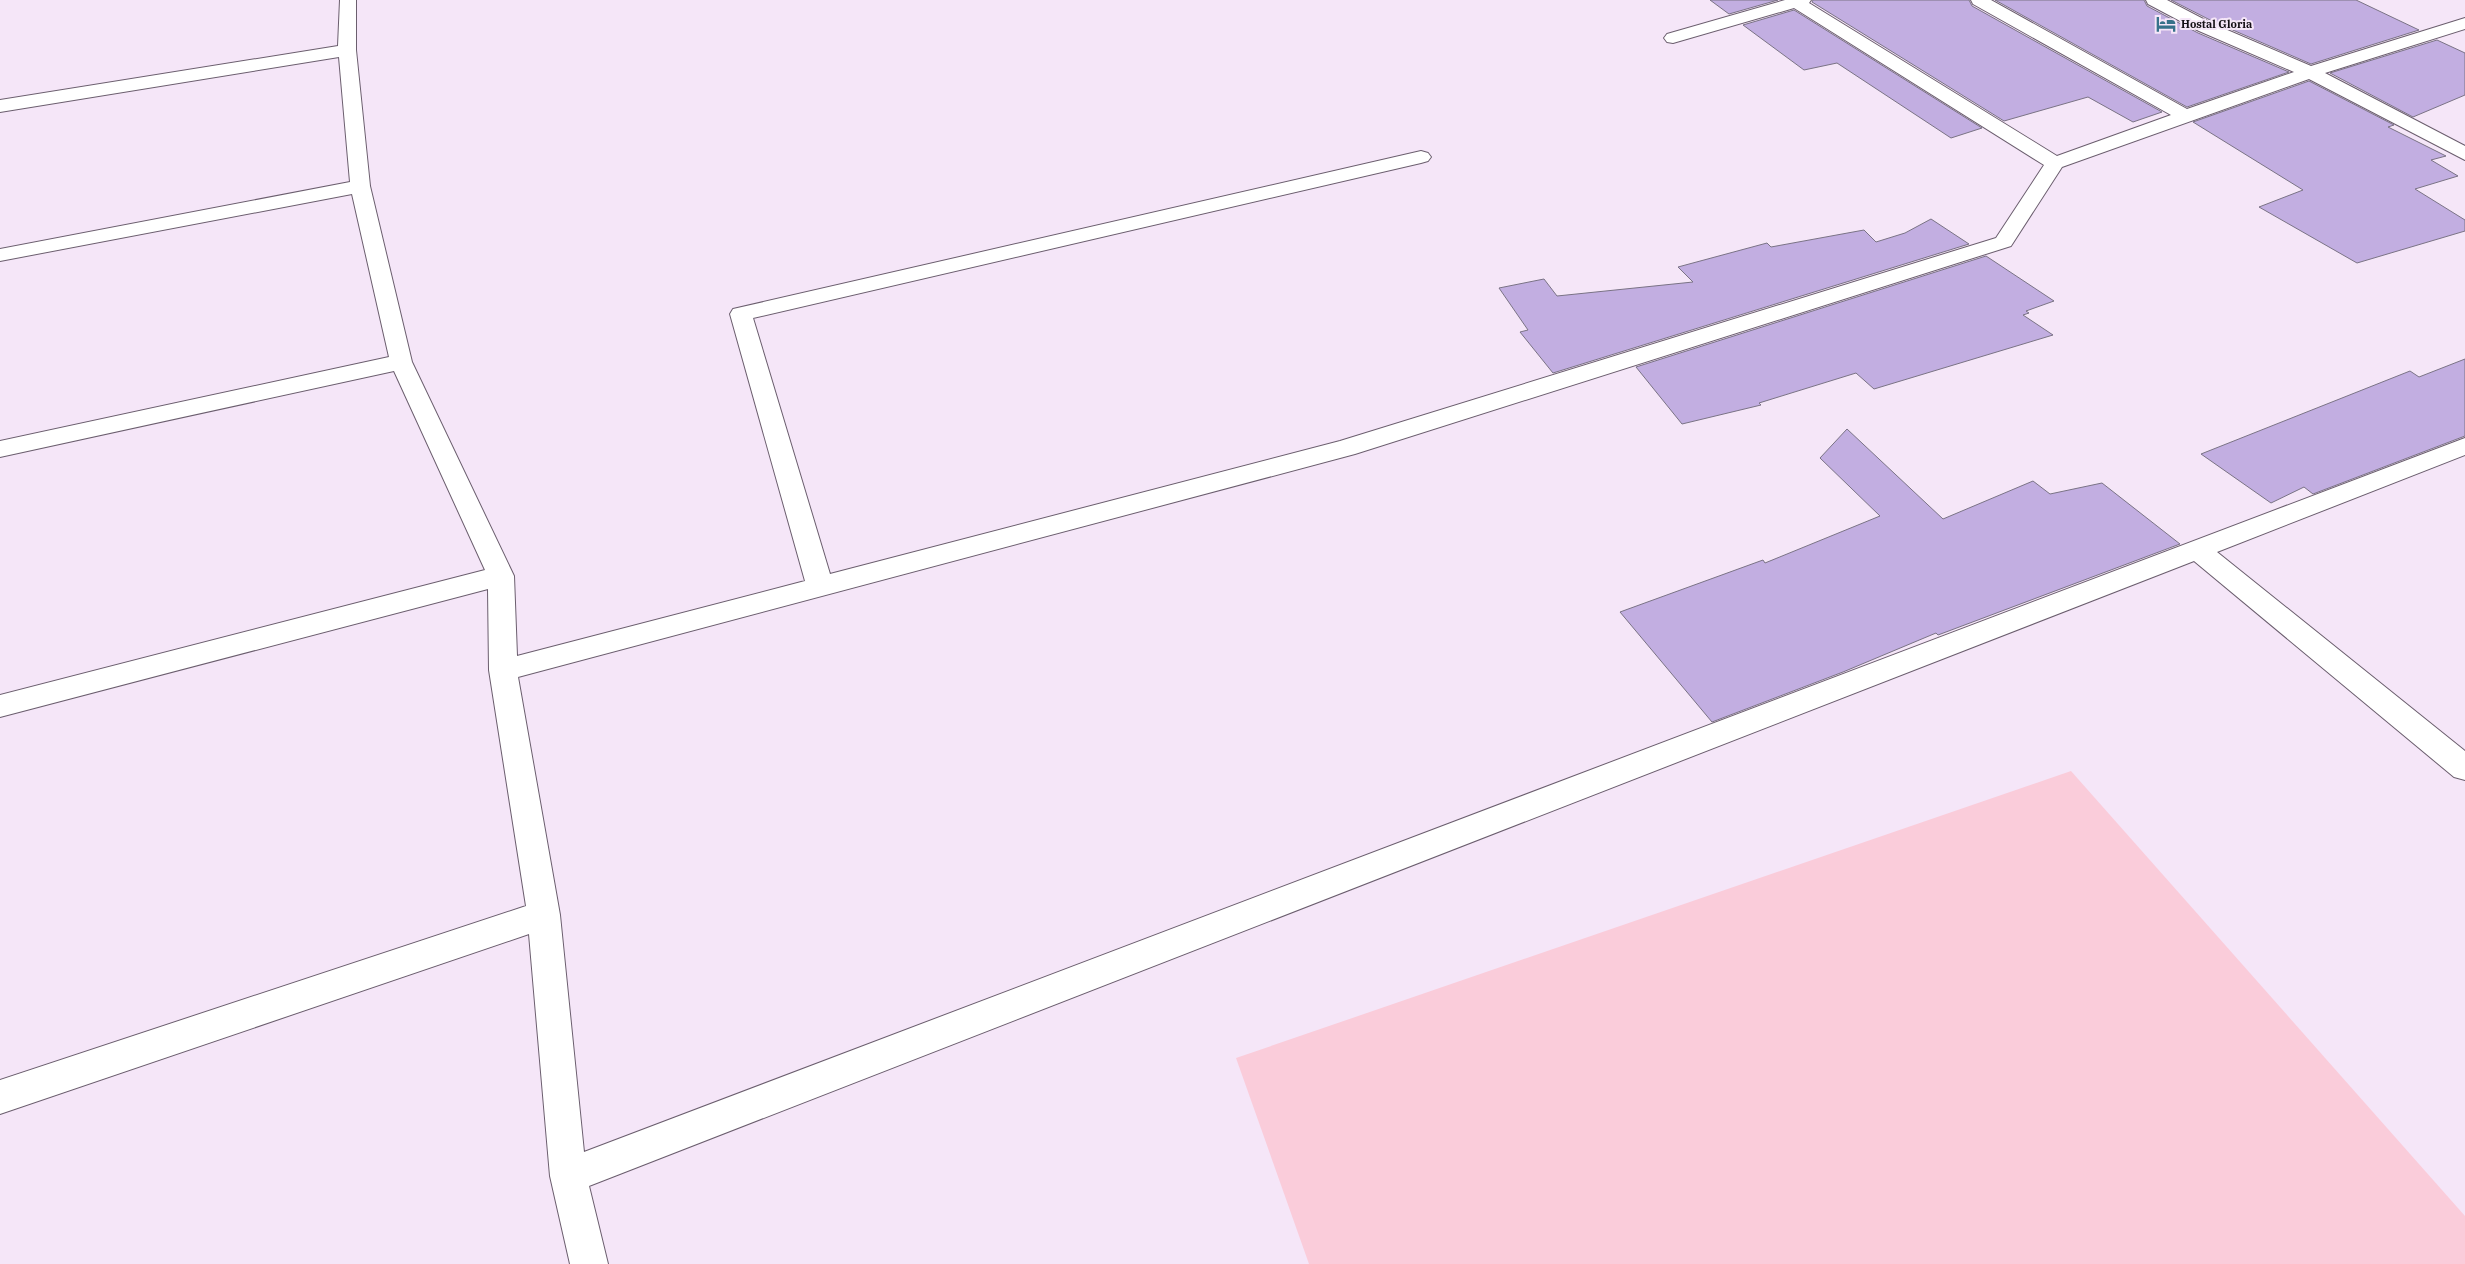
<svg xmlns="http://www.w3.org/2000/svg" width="2465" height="1264" font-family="'IBM Plex Serif',serif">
	<rect width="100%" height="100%" fill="#f5e6f8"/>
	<!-- green -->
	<path fill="#faccda" d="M2071,771l394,445v48h-1156l-73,-206z"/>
	<!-- building -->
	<path fill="#c2aee1" stroke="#7a7385" d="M1710,0h68l-49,14z
		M1813,0h156l3,6 190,106 -29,10 -45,-25 -84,24 -192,-119z
		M1995,0h149l3,6 51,27 91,39 -102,35z
		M2171,0h185l63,30 -108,34 -99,-43z
		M1794,10l188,118 -31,10 -114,-75 -33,7 -61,-45z
		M2437,40l28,13v42l-52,22 -83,-44z
		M2309,81l85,44 -6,2 58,29 -15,4 27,16 -43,13 50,31v11l-108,32 -98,-56 44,-17 -110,-68z
		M1931,219l38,25 -416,129 -33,-41 8,-2 -29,-42 45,-9 13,17 136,-14 -15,-15 89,-24 4,4 93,-17 12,12 29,-9z
		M1986,256l68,45 -28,10 3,2 -6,2 30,20 -179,54 -18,-16 -97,30 2,2 -79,19 -46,-57z
		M2465,359v77l-152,58 -9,-7 -33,16 -70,-49 209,-83 9,6z
		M1847,429l96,90 90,-38 17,13 52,-11 78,61 -242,91 -2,-2 -93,39 -131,50 -92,-110 143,-52 2,3 115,-47 -60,-58z"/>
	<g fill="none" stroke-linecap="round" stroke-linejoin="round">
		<defs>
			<path id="minor" d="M340,0h16v50l14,136 42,176 102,214 3,80 288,-75 -75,-267 3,-5 688,-158 7,2 3,4 -3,4 -7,2 -668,155 77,256 510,-133 656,-203 48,-73 -250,-157 -121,35 -6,-1 -3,-4 3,-4 118,-34h26l-2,3 248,153 114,-41 -198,-111 -2,-4h20l196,109 107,-37 -95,-41 -51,-27 -2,-4h21l44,23 100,43 154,-48v11l-140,44 140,73v14l-156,-81 -247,88 -51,79 -656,208 -837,223 42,238 24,237 1881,-714v17l-248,97 248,199v29l-11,-3 -260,-216 -1605,625 19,78h-38l-20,-88 -21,-242 -529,180v-34l526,-174 -37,-236 -1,-81 -488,128v-22l485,-125 -91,-199 -394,86v-16l389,-84 -37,-163 -352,67v-12l350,-67 -11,-125 -339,55v-12l338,-54z"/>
		</defs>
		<!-- minor casing -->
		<use href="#minor" stroke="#6b5e6e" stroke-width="2"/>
		<!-- minor -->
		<use href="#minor" fill="#fff" fill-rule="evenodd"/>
	</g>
	<!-- icons -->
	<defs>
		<symbol id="hotel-bare" viewBox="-9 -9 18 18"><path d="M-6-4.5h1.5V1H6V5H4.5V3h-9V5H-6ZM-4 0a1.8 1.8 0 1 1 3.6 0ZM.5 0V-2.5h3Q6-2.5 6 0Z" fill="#37728a" stroke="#f5e6f8" stroke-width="2.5" paint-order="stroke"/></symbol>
	</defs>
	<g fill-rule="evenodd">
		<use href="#hotel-bare" x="2152" y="10" width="28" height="28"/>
	</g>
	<g text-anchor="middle" stroke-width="4" stroke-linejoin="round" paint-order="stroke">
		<!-- far-poi labels -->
		<g font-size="11" font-weight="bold" fill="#140f15" stroke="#f5e6f8" text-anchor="start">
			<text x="2181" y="28">Hostal Gloria</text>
		</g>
	</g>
</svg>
